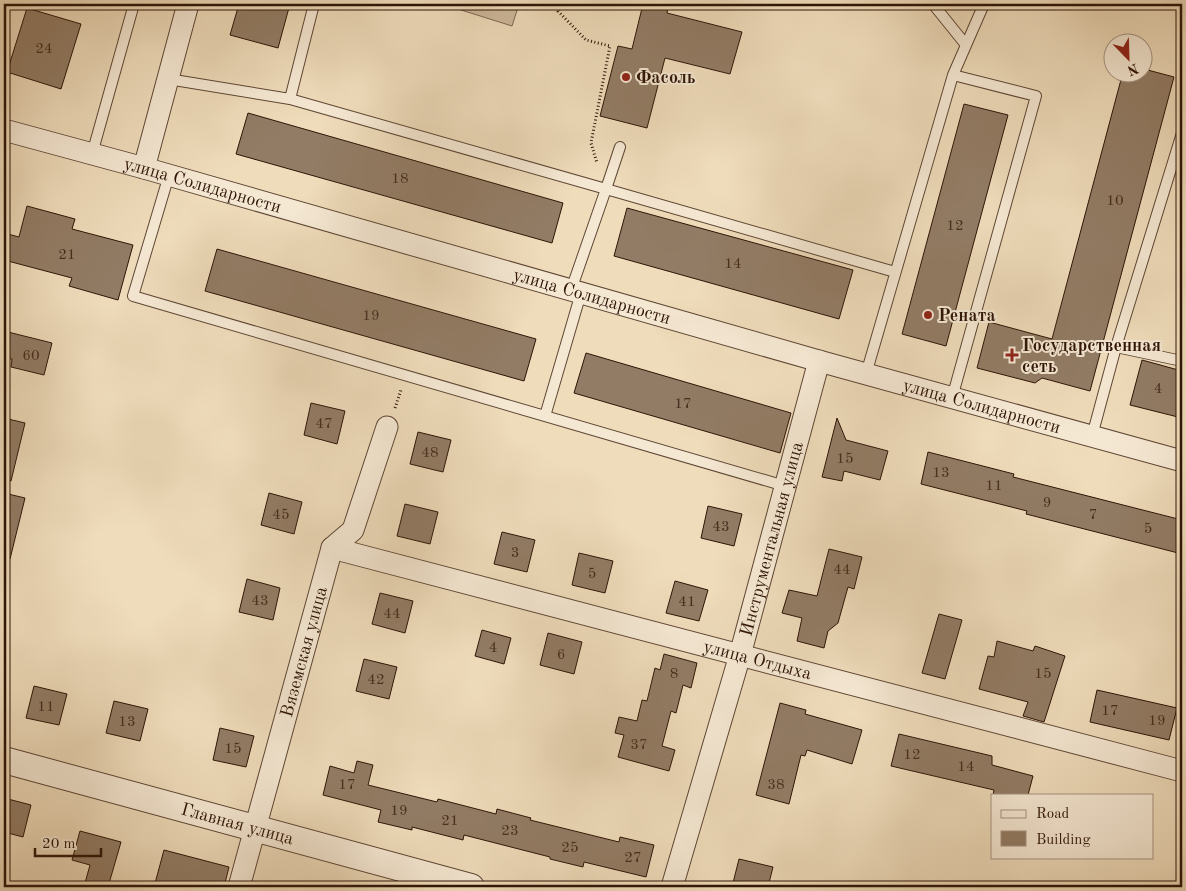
<svg xmlns="http://www.w3.org/2000/svg" width="1186" height="891" font-family="'Old Standard TT',serif">
	<rect width="100%" height="100%" fill="#efdcbb"/>
	<filter id="stains"><feTurbulence type="fractalNoise" baseFrequency=".004" numOctaves="4"/><feColorMatrix values="0 0 0 0 .2 0 0 0 0 .09 0 0 0 0 .02 0 0 0 .5 -.17"/></filter>
	<radialGradient id="worn" r=".72"><stop offset=".6" stop-color="#630" stop-opacity="0"/><stop offset="1" stop-color="#630" stop-opacity=".3"/></radialGradient>
	<!-- green -->
	<path fill="#ceba9c" stroke="#7e6752" d="M442,4h77l-7,22z"/>
	<!-- building -->
	<path fill="#927c65" stroke="#2e1407" d="M239,4h51l-12,44 -48,-13z
		M643,4h26l-2,9 75,19 -12,42 -65,-16 -18,70 -47,-12 18,-70 14,3z
		M27,8l54,16 -20,65 -54,-17z
		M1144,69l30,8 -84,314 -48,-13 -7,5 -58,-15 12,-46 63,17 71,-267h21z
		M964,104l44,11 -62,231 -44,-12z
		M248,113l315,90 -11,40 -316,-89z
		M27,206l48,13 -3,10 61,16 -15,55 -49,-14 3,-8 -68,-18v-27l15,4z
		M627,208l226,62 -14,49 -225,-63z
		M217,249l319,90 -12,42 -319,-90z
		M4,331l48,12 -8,32 -33,-8 1,-8 -8,-1z
		M586,353l205,60 -11,40 -206,-60z
		M1142,360l40,11v47l-52,-13z
		M311,403l34,8 -8,33 -33,-9z
		M4,418l21,5 -14,58h-7z
		M837,418l9,22 42,11 -8,29 -36,-9 -2,10 -20,-4z
		M418,432l33,8 -8,32 -33,-8z
		M928,452l86,22 -1,3 169,43v34l-156,-40 1,-3 -106,-27z
		M4,493l21,5 -15,61 -6,-1z
		M269,493l33,9 -8,32 -33,-9z
		M405,504l33,8 -8,32 -33,-8z
		M708,506l34,8 -8,32 -33,-8z
		M502,532l33,8 -8,32 -33,-8z
		M829,549l33,8 -8,32 -6,-2 -10,36 -10,8 -4,17 -27,-7 5,-23 -20,-5 7,-23 28,6z
		M579,553l34,8 -8,32 -33,-8z
		M247,579l33,9 -7,32 -34,-8z
		M675,581l33,9 -9,31 -33,-8z
		M380,593l33,8 -8,32 -33,-9z
		M939,614l23,6 -17,59 -23,-6z
		M482,630l29,8 -7,26 -29,-8z
		M548,633l34,9 -8,32 -34,-9z
		M997,641l36,10 2,-5 30,10 -21,66 -21,-6 5,-14 -49,-13 9,-33 6,1z
		M664,654l33,9 -6,25 -8,-3 -7,28 -5,-2 -9,35 13,4 -6,21 -51,-14 6,-22 -9,-2 4,-16 18,4 5,-21 5,1 8,-33 5,2z
		M364,659l33,8 -8,32 -33,-8z
		M34,686l33,8 -8,31 -33,-7z
		M1097,690l80,18 -8,32 -79,-18z
		M114,701l34,8 -8,32 -34,-8z
		M780,703l26,7 -1,4 57,16 -10,34 -45,-14 -2,6 -4,-1 -12,49 -33,-9z
		M220,728l34,8 -8,31 -33,-7z
		M899,734l93,22v9l41,11 -5,19h-35l1,-5 -103,-24z
		M357,761l16,4 -5,20 69,17 1,-3 58,15 1,-5 34,9 -1,2 89,22 1,-5 34,8 -8,32 -62,-15 -1,5 -33,-8v-2l-86,-22 -1,5 -51,-13v3l-34,-8 3,-12 -58,-15 7,-29 24,7z
		M4,798l27,7 -8,32 -19,-5z
		M80,831l41,11 -13,45 -23,-4 5,-18 -18,-5z
		M164,850l65,17 -5,20h-70z
		M739,859l34,8 -5,20h-36z"/>
	<g fill="none" stroke-linecap="round" stroke-linejoin="round">
		<defs>
			<path id="service" d="M933,4l33,41
				M168,79l122,20 24,-95
				M290,99l316,90 -35,101
				M620,147l-14,42 289,83
				M92,154l42,-150
				M169,175l-36,121 652,190
				M1116,347l66,14
				M866,374l87,-299 31,-71
				M952,398l84,-302 -83,-21
				M545,416l36,-123
				M1092,436l24,-89 66,-214"/>
			<g id="minor">
				<path id="s1" d="M4,130l140,38 675,193 363,100"/>
				<path d="M144,168l44,-164"/>
				<path id="s2" d="M332,548l850,223"/>
				<path id="s3" d="M239,887l93,-339 21,-18 34,-103"/>
				<path id="s4" d="M672,887l68,-232 79,-294"/>
			</g>
			<g id="tertiary">
				<path id="s5" d="M4,760l467,127"/>
			</g>
		</defs>
		<!-- service casing -->
		<use href="#service" stroke="#5e4634" stroke-width="12"/>
		<!-- minor casing -->
		<use href="#minor" stroke="#5e4634" stroke-width="23"/>
		<!-- tertiary casing -->
		<use href="#tertiary" stroke="#5e4634" stroke-width="28"/>
		<!-- path -->
		<path stroke="#2e1407" stroke-width="3" stroke-dasharray="1 2.5" stroke-linecap="butt" d="M559,4l-1,7 28,29 24,6 -19,97 6,20
			M395,408l6,-18"/>
		<!-- service -->
		<use href="#service" stroke="#f5e8d3" stroke-width="10"/>
		<!-- minor -->
		<use href="#minor" stroke="#f5e8d3" stroke-width="21"/>
		<!-- tertiary -->
		<use href="#tertiary" stroke="#f5e8d3" stroke-width="26"/>
	</g>
	<!-- markers -->
	<g fill="#8f2418" stroke="#f5e8d3" stroke-width="2">
		<circle cx="626" cy="77" r="5"/>
		<circle cx="928" cy="315" r="5"/>
		<path d="M1009.5 347.5h5v5h5v5h-5v5h-5v-5h-5v-5h5z"/>
	</g>
	<g text-anchor="middle" stroke-width="4" stroke-linejoin="round" paint-order="stroke">
		<!-- number labels -->
		<g font-size="15" fill="#472e1e">
			<text x="44" y="53">24</text>
			<text x="400" y="183">18</text>
			<text x="1115" y="205">10</text>
			<text x="955" y="230">12</text>
			<text x="67" y="259">21</text>
			<text x="733" y="268">14</text>
			<text x="371" y="320">19</text>
			<text x="31" y="360">60</text>
			<text x="1158" y="393">4</text>
			<text x="683" y="408">17</text>
			<text x="324" y="428">47</text>
			<text x="430" y="457">48</text>
			<text x="845" y="463">15</text>
			<text x="941" y="477">13</text>
			<text x="994" y="490">11</text>
			<text x="1047" y="507">9</text>
			<text x="281" y="519">45</text>
			<text x="1093" y="519">7</text>
			<text x="721" y="531">43</text>
			<text x="1148" y="533">5</text>
			<text x="515" y="557">3</text>
			<text x="842" y="574">44</text>
			<text x="592" y="578">5</text>
			<text x="260" y="605">43</text>
			<text x="687" y="606">41</text>
			<text x="392" y="618">44</text>
			<text x="493" y="652">4</text>
			<text x="561" y="659">6</text>
			<text x="674" y="678">8</text>
			<text x="1043" y="678">15</text>
			<text x="376" y="684">42</text>
			<text x="46" y="711">11</text>
			<text x="1110" y="715">17</text>
			<text x="1157" y="725">19</text>
			<text x="127" y="726">13</text>
			<text x="639" y="749">37</text>
			<text x="233" y="753">15</text>
			<text x="912" y="759">12</text>
			<text x="966" y="771">14</text>
			<text x="347" y="789">17</text>
			<text x="776" y="789">38</text>
			<text x="399" y="815">19</text>
			<text x="450" y="825">21</text>
			<text x="510" y="835">23</text>
			<text x="570" y="852">25</text>
			<text x="633" y="862">27</text>
		</g>
		<!-- poi labels -->
		<g font-size="18" font-weight="bold" fill="#2e1407" stroke="#f5e8d3" text-anchor="start">
			<text x="636" y="83">Фасоль</text>
			<text x="938" y="321">Рената</text>
			<text x="1022" y="351">Государственная<tspan x="1022" dy="21">сеть</tspan></text>
		</g>
		<!-- street labels -->
		<g font-size="18" fill="#2e1407" stroke="#f5e8d3">
			<text dy="6" stroke="none"><textPath href="#s1" startOffset="206">улица Солидарности</textPath></text>
			<text dy="6" stroke="none"><textPath href="#s1" startOffset="611">улица Солидарности</textPath></text>
			<text dy="6" stroke="none"><textPath href="#s1" startOffset="1016">улица Солидарности</textPath></text>
			<text dy="6" stroke="none"><textPath href="#s4" startOffset="362">Инструментальная улица</textPath></text>
			<text dy="6" stroke="none"><textPath href="#s3" startOffset="244">Вяземская улица</textPath></text>
			<text dy="6" stroke="none"><textPath href="#s2" startOffset="440">улица Отдыха</textPath></text>
			<text dy="6" stroke="none"><textPath href="#s5" startOffset="242">Главная улица</textPath></text>
		</g>
	</g>
	<!-- margin -->
	<rect width="1186" height="891" fill="none" stroke="#efdcbb" stroke-width="20"/>
	<rect x="5" y="5" width="1176" height="881" fill="none" stroke="#2e1407" stroke-width="2.5"/>
	<rect x="10" y="10" width="1166" height="871" fill="none" stroke="#2e1407"/>
	<!-- legend -->
	<rect x="991" y="794" width="162" height="65" fill="#f5e8d3" stroke="#a59381"/>
	<rect x="1001" y="810" width="25" height="8" fill="#f5e8d3" stroke="#a59381"/>
	<text x="1036" y="818" font-size="15" fill="#2e1407">Road</text>
	<rect x="1001" y="831" width="25" height="15" fill="#927c65" stroke="#a59381"/>
	<text x="1036" y="844" font-size="15" fill="#2e1407">Building</text>
	<!-- north arrow -->
	<g transform="translate(1128 58) rotate(157)"><circle r="24" fill="#f5e8d3" stroke="#a59381"/>
	<path d="M0-4L9 19L0 12L-9 19Z" fill="#8f2418"/>
	<text y="-8" font-size="14" font-weight="bold" text-anchor="middle" fill="#2e1407">N</text>
	</g>
	<!-- scale -->
	<path d="M35 848v8h66v-8" fill="none" stroke="#2e1407" stroke-width="2.5"/>
	<text x="42" y="848" font-size="15" fill="#2e1407" stroke="#f5e8d3" stroke-width="4" paint-order="stroke">20 m</text>
	<rect width="100%" height="100%" filter="url(#stains)"/>
	<rect width="100%" height="100%" fill="url(#worn)"/>
</svg>
